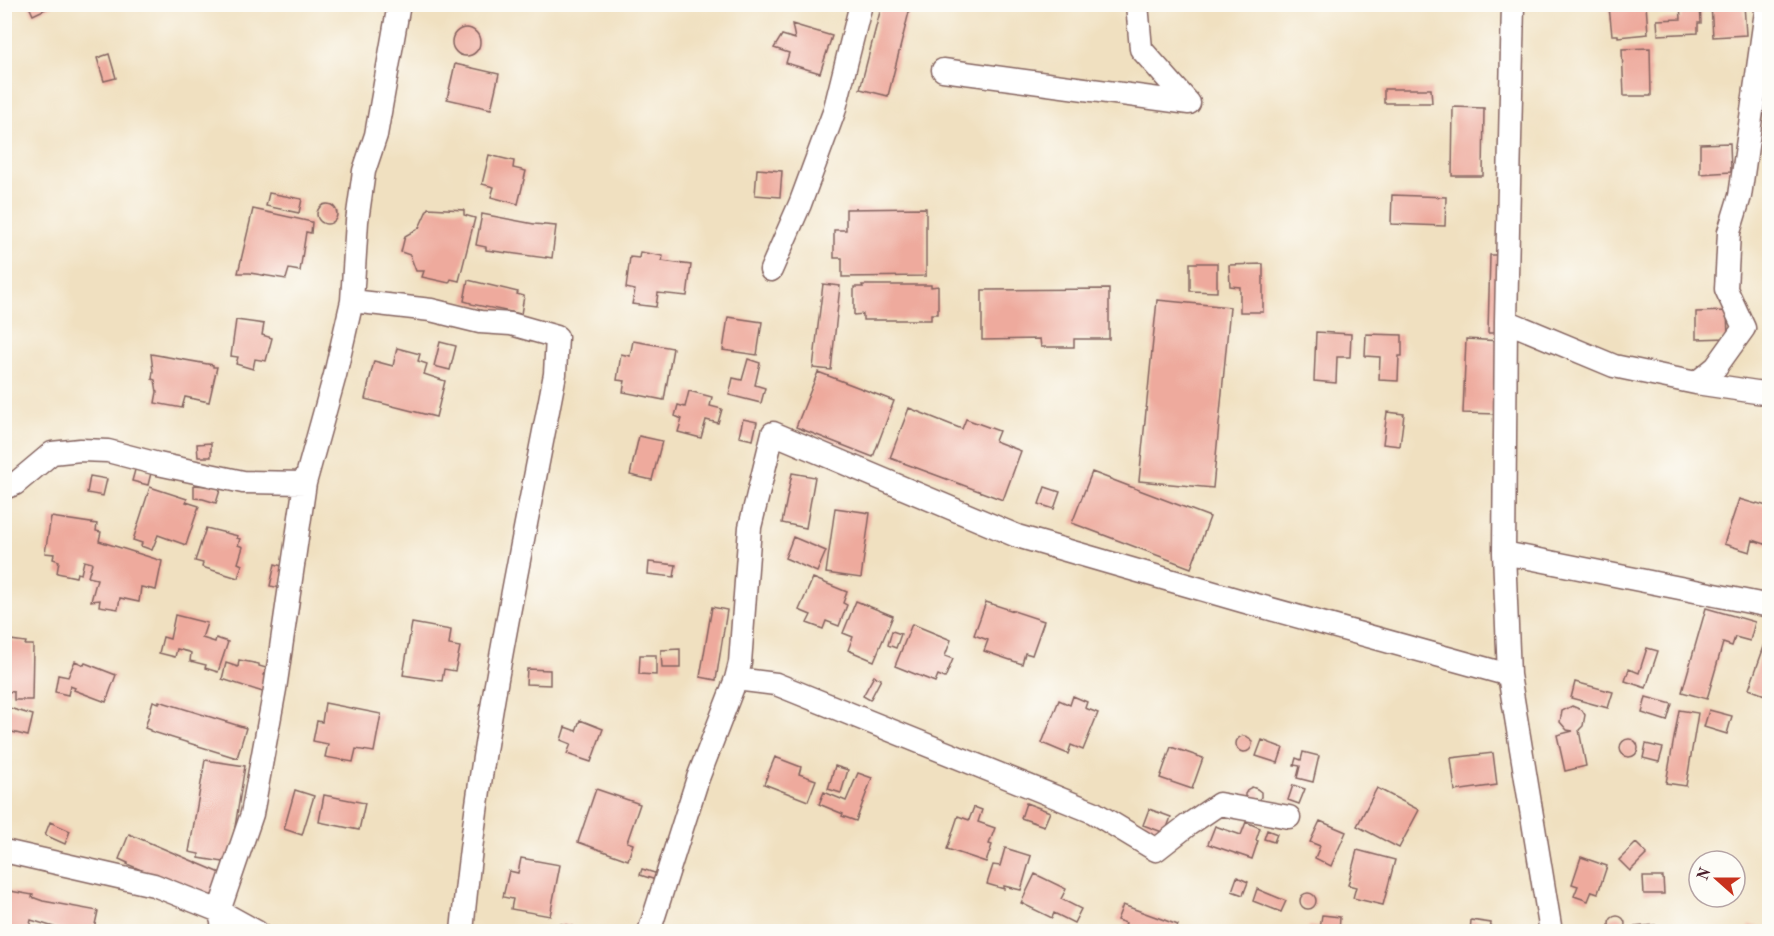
<svg xmlns="http://www.w3.org/2000/svg" width="1774" height="936" font-family="'Old Standard TT',serif">
	<rect width="100%" height="100%" fill="#fdfcf7"/>
	<filter id="ink" filterUnits="userSpaceOnUse"><feTurbulence type="fractalNoise" baseFrequency=".0167" numOctaves="2"/><feDisplacementMap in="SourceGraphic" scale="12" xChannelSelector="R" yChannelSelector="G"/><feConvolveMatrix kernelMatrix="1 2 1 2 8 2 1 2 1" color-interpolation-filters="sRGB"/></filter>
	<filter id="wash" filterUnits="userSpaceOnUse"><feTurbulence type="fractalNoise" baseFrequency=".008" numOctaves="4" result="noise"/><feDisplacementMap in="SourceGraphic" scale="24" xChannelSelector="R" yChannelSelector="G"/><feGaussianBlur stdDeviation="1.35" result="paint"/><feColorMatrix in="noise" values="0 0 0 0 0 0 0 0 0 0 0 0 0 0 0 0 0 1.4 0 .05"/><feComposite in="paint" operator="in"/></filter>
	<g filter="url(#wash)">
		<rect width="100%" height="100%" fill="#f0e0c0"/>
		<g id="blocks">
			<!-- building -->
			<path fill="#eeaa9d" d="M28,4h28l-23,11z
				M882,4h29l-23,92 -28,-7z
				M1615,4h31l2,30 -30,3v-2h-6l-3,-28 6,-1z
				M1680,4h20l1,19h-3v10l-40,2 -1,-15 24,-1z
				M1711,4h33l2,31 -33,2z
				M792,24l40,12 -12,37 -34,-10 3,-10 -15,-5 8,-13 13,4z
				M452 42a14 14 0 1 1 28 0a14 14 0 1 1-28 0Z
				M1650,48l1,48h-27l-2,-47z
				M109,54l7,24 -12,3 -7,-23z
				M455,64l44,10 -8,35 -44,-10z
				M1384,89h47l1,14h-48z
				M1453,107l31,1 -1,68h-31z
				M1730,143l1,29 -31,2v-30z
				M489,155l25,6 -1,7 13,3 -8,33 -27,-7 3,-10 -12,-3z
				M757,169l25,2 -2,26 -25,-2z
				M269,193l33,6 -3,14 -33,-7z
				M1392,195l54,2 -1,29 -54,-2z
				M317 214a10 10 0 1 1 20 0a10 10 0 1 1-20 0Z
				M428,208l36,2v5l11,3 -16,63 -8,-2 -2,4 -27,-6 2,-6h-8l-6,-16 -9,-3 4,-16 14,-8z
				M926,208v68l-84,1v-19h-8v-28h12v-21z
				M253,209l59,13 -1,11 -5,-1 -6,39 -11,-2 -3,10 -36,-6h-12z
				M482,214l52,10 22,2 -4,32 -6,-1v1l-60,-8v-3l-10,-2z
				M640,252l23,4 -1,5 29,4 -4,31 -29,-3 -2,14 -24,-3 3,-14 -9,-2 4,-31 9,1z
				M1490,255h11l-2,78h-11z
				M1190,263h27v29l-27,-1z
				M1263,264v48h-23v-25l-10,-1 -1,-21z
				M468,280l50,12 -1,2 7,2 -3,18 -50,-10v-1l-7,-2z
				M823,284l17,2 -9,84 -18,-2z
				M862,285h69v2l7,-1v28h-7v6h-68v-6l-9,1v-28h9z
				M1109,289v50h-35v8h-33l-1,-8 -58,1v-50z
				M1157,300l73,7 -17,181 -74,-7z
				M1727,311l1,27 -32,1v-27z
				M728,317l34,5 -5,33 -34,-5z
				M236,320l28,4 -2,11 10,3 -6,23 -11,-2 -2,10 -17,-5 2,-7 -7,-1z
				M1316,332l35,2 -1,23h-13l-1,26 -22,-2z
				M1366,334l36,1v21h-3l-1,25 -19,-1 1,-23 -15,-1z
				M1466,339l35,2 -3,73 -35,-1z
				M633,341l40,7 -9,52 -41,-8 2,-11 -8,-1 4,-26 9,2z
				M440,342l16,4 -6,24 -16,-4z
				M397,348l23,6 -2,7 9,3 -3,10 21,7 -9,36 -71,-18 9,-38 19,5z
				M151,354l62,11v2h4l-8,35 -24,-5 -3,11 -27,-5 2,-11 -2,-12 -3,-1 1,-8z
				M748,359l12,4 -5,22 10,3 -4,15 -32,-8 4,-17 9,2z
				M818,372l76,29 -21,56 -77,-30z
				M689,391l23,6 -2,9 12,3 -4,14 -12,-3 -5,18 -23,-6 4,-13 -7,-3 3,-11 7,2z
				M909,408l53,21 4,-10 33,12 -4,10 26,10 -18,49 -113,-42z
				M1387,412l17,2 -4,32 -17,-2z
				M743,419l14,3 -4,18 -14,-3z
				M639,436l23,5 -10,39 -22,-5z
				M211,443v14h-13l-1,-13z
				M135,470l16,3 -3,12 -16,-4z
				M1092,472l118,45 -19,51 -119,-45z
				M792,473l23,4 -9,51 -24,-5z
				M90,476l17,3 -4,17 -16,-3z
				M207,483l14,4 -5,16 -13,-4 -9,-1v-13l12,1z
				M150,487l37,12 -1,3 13,4 -13,39 -28,-10 -6,15 -11,-4 1,-3 -9,-3z
				M1045,487l15,5 -6,17 -15,-5z
				M1739,499l17,5 1,-1 13,4v33l-2,5 -15,-5 -3,12 -26,-8z
				M835,508l35,5 -9,65 -35,-5z
				M51,517l46,7 -1,7 5,1 -2,9 63,20 -6,29 -15,-3 -2,15 -19,-4 -2,11 -19,-3 1,-6 -9,1 6,-22 -9,-2 4,-14 -8,-2 -3,13 -4,-1 -1,4 -19,-4 2,-12 -6,-2 1,-5 -9,-1z
				M206,528l32,8 -1,2 3,1 -2,6 5,2 -5,16 4,2 -4,13 -36,-11 1,-4 -8,-2z
				M793,537l33,14 -9,21 -32,-14z
				M649,562l27,3 -2,12 -26,-3z
				M275,564l10,3 -4,21 -11,-2z
				M813,578l34,14 -4,11 4,2 -8,21 -13,-5 -3,8 -16,-6 4,-8 -12,-5z
				M856,601l37,15 -19,45 -26,-11 5,-13 -10,-4z
				M986,602l58,19 -12,34 -7,-2 -3,11 -38,-13 4,-11 -14,-5z
				M712,607l15,3 -11,70 -16,-3z
				M1706,608l49,14 -5,19 -15,-4 -3,9 -9,-3 -16,56 -25,-7z
				M175,615l32,8 -5,15 13,4 1,-4 12,4 -10,30 -13,-4 1,-3 -16,-4 1,-8 -2,-1 -12,-3 -2,8 -16,-4 4,-16 7,2z
				M412,623l39,7 -2,15 11,2 -5,24 -11,-2 -2,12 -39,-6z
				M912,624l39,16 -6,16 8,3 -8,19 -7,-3 -3,7 -40,-16z
				M892,631l9,3 -5,14 -8,-3z
				M5,637h6v3l15,2 -1,3h8l-1,55h-18v-8l-10,-1 2,-33h-1z
				M1765,644l5,2v51l-21,-8z
				M1647,648l11,3 -12,37 -21,-7 4,-12 10,4z
				M680,649v19h-18l-1,-18z
				M640,655h16v20l-17,-1z
				M239,660l20,4v2l7,2 -2,7 4,1 -5,16 -41,-13 4,-16 12,4z
				M75,661l9,4 1,-2 31,12 -10,27 -32,-12 1,-2 -5,-2 -2,9 -13,-3 3,-17 10,2z
				M527,669l23,1v15l-24,-1z
				M874,676l7,3 -11,21 -7,-4z
				M1575,682l38,10 -5,16 -37,-10z
				M1073,696l14,6 -2,6 13,5 -15,37 -12,-5 -3,9 -26,-11 17,-43 11,5z
				M1646,697l26,7 -5,17 -25,-8z
				M153,701l6,2v-2l87,27 -9,30 -87,-27v-1l-5,-2z
				M325,703l56,11 -7,38 -18,-3 -3,13 -28,-5 3,-13 -15,-3 4,-20 5,1z
				M1572,706l10,4 3,5 -2,11 -4,4 7,36 -21,5 -8,-36 16,-4 -6,-1 -7,-8 2,-11z
				M6,707l27,8 -5,21 -24,-6z
				M1679,710l19,3 -12,73 -20,-3z
				M1709,710l23,6 -5,18 -23,-7z
				M580,720l23,9 -12,33 -24,-8 4,-10 -10,-4 4,-13 11,4z
				M1236 744a8 8 0 1 1 16 0a8 8 0 1 1-16 0Z
				M1620 748a9 9 0 1 1 18 0a9 9 0 1 1-18 0Z
				M1262,740l21,8 -5,15 -22,-7z
				M1646,744l17,4 -4,14 -16,-4z
				M1171,747l32,11 -11,31 -32,-11z
				M1303,752l16,4 -6,26 -16,-4 3,-12 -6,-1 2,-7 5,2z
				M1493,753l4,32 -42,6 -4,-33z
				M775,757l26,10 -2,7 17,6 -8,21 -44,-17z
				M205,760l40,6 -16,97 -30,-5v-4l-10,-2z
				M835,766l13,4 -7,23 -13,-4z
				M858,773l14,5 -16,43 -14,-5 1,-2 -24,-10 5,-12 22,9z
				M1293,785l12,4 -6,15 -11,-4z
				M1252,787l5,2 4,3v5l-3,5 -13,-3v-5l3,-5z
				M1377,788l42,22 -20,38 -42,-22z
				M596,789l44,15 -13,38 6,2 -5,16 -50,-18z
				M295,790l19,6 -12,39 -18,-6z
				M324,795l41,8 -6,27 -40,-8z
				M1026,803l24,9 -6,14 -23,-8z
				M974,807l8,3 -4,12 17,6 -6,16 3,1 -6,17 -39,-13 11,-33 11,4z
				M1149,809l22,8 -6,16 -22,-8z
				M1320,821l26,11 -15,34 -16,-8 5,-12 -10,-4z
				M50,822l20,9 -5,13 -20,-9z
				M1246,822l14,6 -4,12 2,1 -6,18 -44,-15 7,-18 26,9z
				M1267,830l10,4 -3,8 -10,-3z
				M129,834l94,40 -11,26 -85,-36 1,-1 -9,-4z
				M1636,843l11,11 -17,17 -11,-11z
				M1005,848l26,8 -10,34 -17,-4v3l-17,-5 6,-19 7,1z
				M1357,850l38,10 -12,45 -30,-7 3,-11 -8,-2z
				M1581,857l26,9 -9,27 -6,-2 -4,10 -14,-5 4,-10 -6,-2z
				M521,858l39,7 -10,51 -39,-7 2,-10 -10,-2 6,-26 9,2z
				M642,869l16,5 -2,6 -16,-5z
				M1035,874l31,15 -5,10 20,10 -7,14 -20,-10 -2,5 -31,-15z
				M1237,877l11,5 -5,13 -11,-4z
				M1643,877h20l1,17h-20z
				M1257,889l29,12 -5,11 -28,-11z
				M10,891l23,4 -1,2 11,4 55,10 -4,18 -5,-1 -1,4h-18l-39,-12 -3,12h-24v-23z
				M1300 901a8 8 0 1 1 16 0a8 8 0 1 1-16 0Z
				M1123,905l55,20 -3,7h-52l3,-9 -9,-3z
				M1322,915l18,2 -1,15h-32l1,-6 12,2z
				M1609 924a8 8 0 1 1 16 0a8 8 0 1 1-16 0Z
				M1471,920l20,3 -1,9h-20z
				M561,924l32,7v1h-33z
				M1655,925v7h-20l-1,-5z
				M1749,925l21,5v2h-22z"/>
		</g>
	</g>
	<g filter="url(#ink)">
		<use href="#blocks" fill-opacity="0" stroke="#84635f" stroke-width="1.5"/>
		<g fill="none" stroke-linecap="round" stroke-linejoin="round">
			<defs>
				<path id="street" d="M943,70l246,33 -48,-54 -4,-45
					M771,270l29,-66 34,-92 27,-108
					M352,301l79,9 49,12 31,2 46,13 -2,37c-35,185 -76,370 -93,558
					M1506,321l108,45 82,17 74,11
					M1696,383l20,-16 28,-39 -18,-39 3,-57 11,-36 27,-192
					M4,488l11,-4 37,-31 28,-3 28,1 50,13 85,18 62,1
					M1504,553l266,53
					M1509,675l42,257
					M736,679l40,5 317,128 63,38 32,-25 31,-21 70,13
					M4,851l150,34 65,26 38,21
					M223,932v-7l-4,-14 33,-97 23,-125 30,-206 30,-108 17,-74 5,-80 7,-50 12,-36 23,-131
					M649,932l49,-154 38,-99 4,-16 10,-136 23,-94 244,103 225,65 267,74 -5,-122 2,-232 7,-317"/>
			</defs>
			<!-- street casing -->
			<use href="#street" stroke="#84635f" stroke-width="25"/>
			<!-- street -->
			<use href="#street" stroke="#fff" stroke-width="22"/>
		</g>
	</g>
	<!-- margin -->
	<rect width="1774" height="936" fill="none" stroke="#fdfcf7" stroke-width="24"/>
	<!-- north arrow -->
	<g transform="translate(1717 879) rotate(291)"><circle r="28" fill="#fdfcf7" stroke="#b5a4a5" stroke-width="1.5"/>
	<path d="M0-4.5L10 22L0 15L-10 22Z" fill="#c8321e"/>
	<text y="-9" font-size="16" font-weight="bold" text-anchor="middle" fill="#4a1f2b">N</text>
	</g>
</svg>
